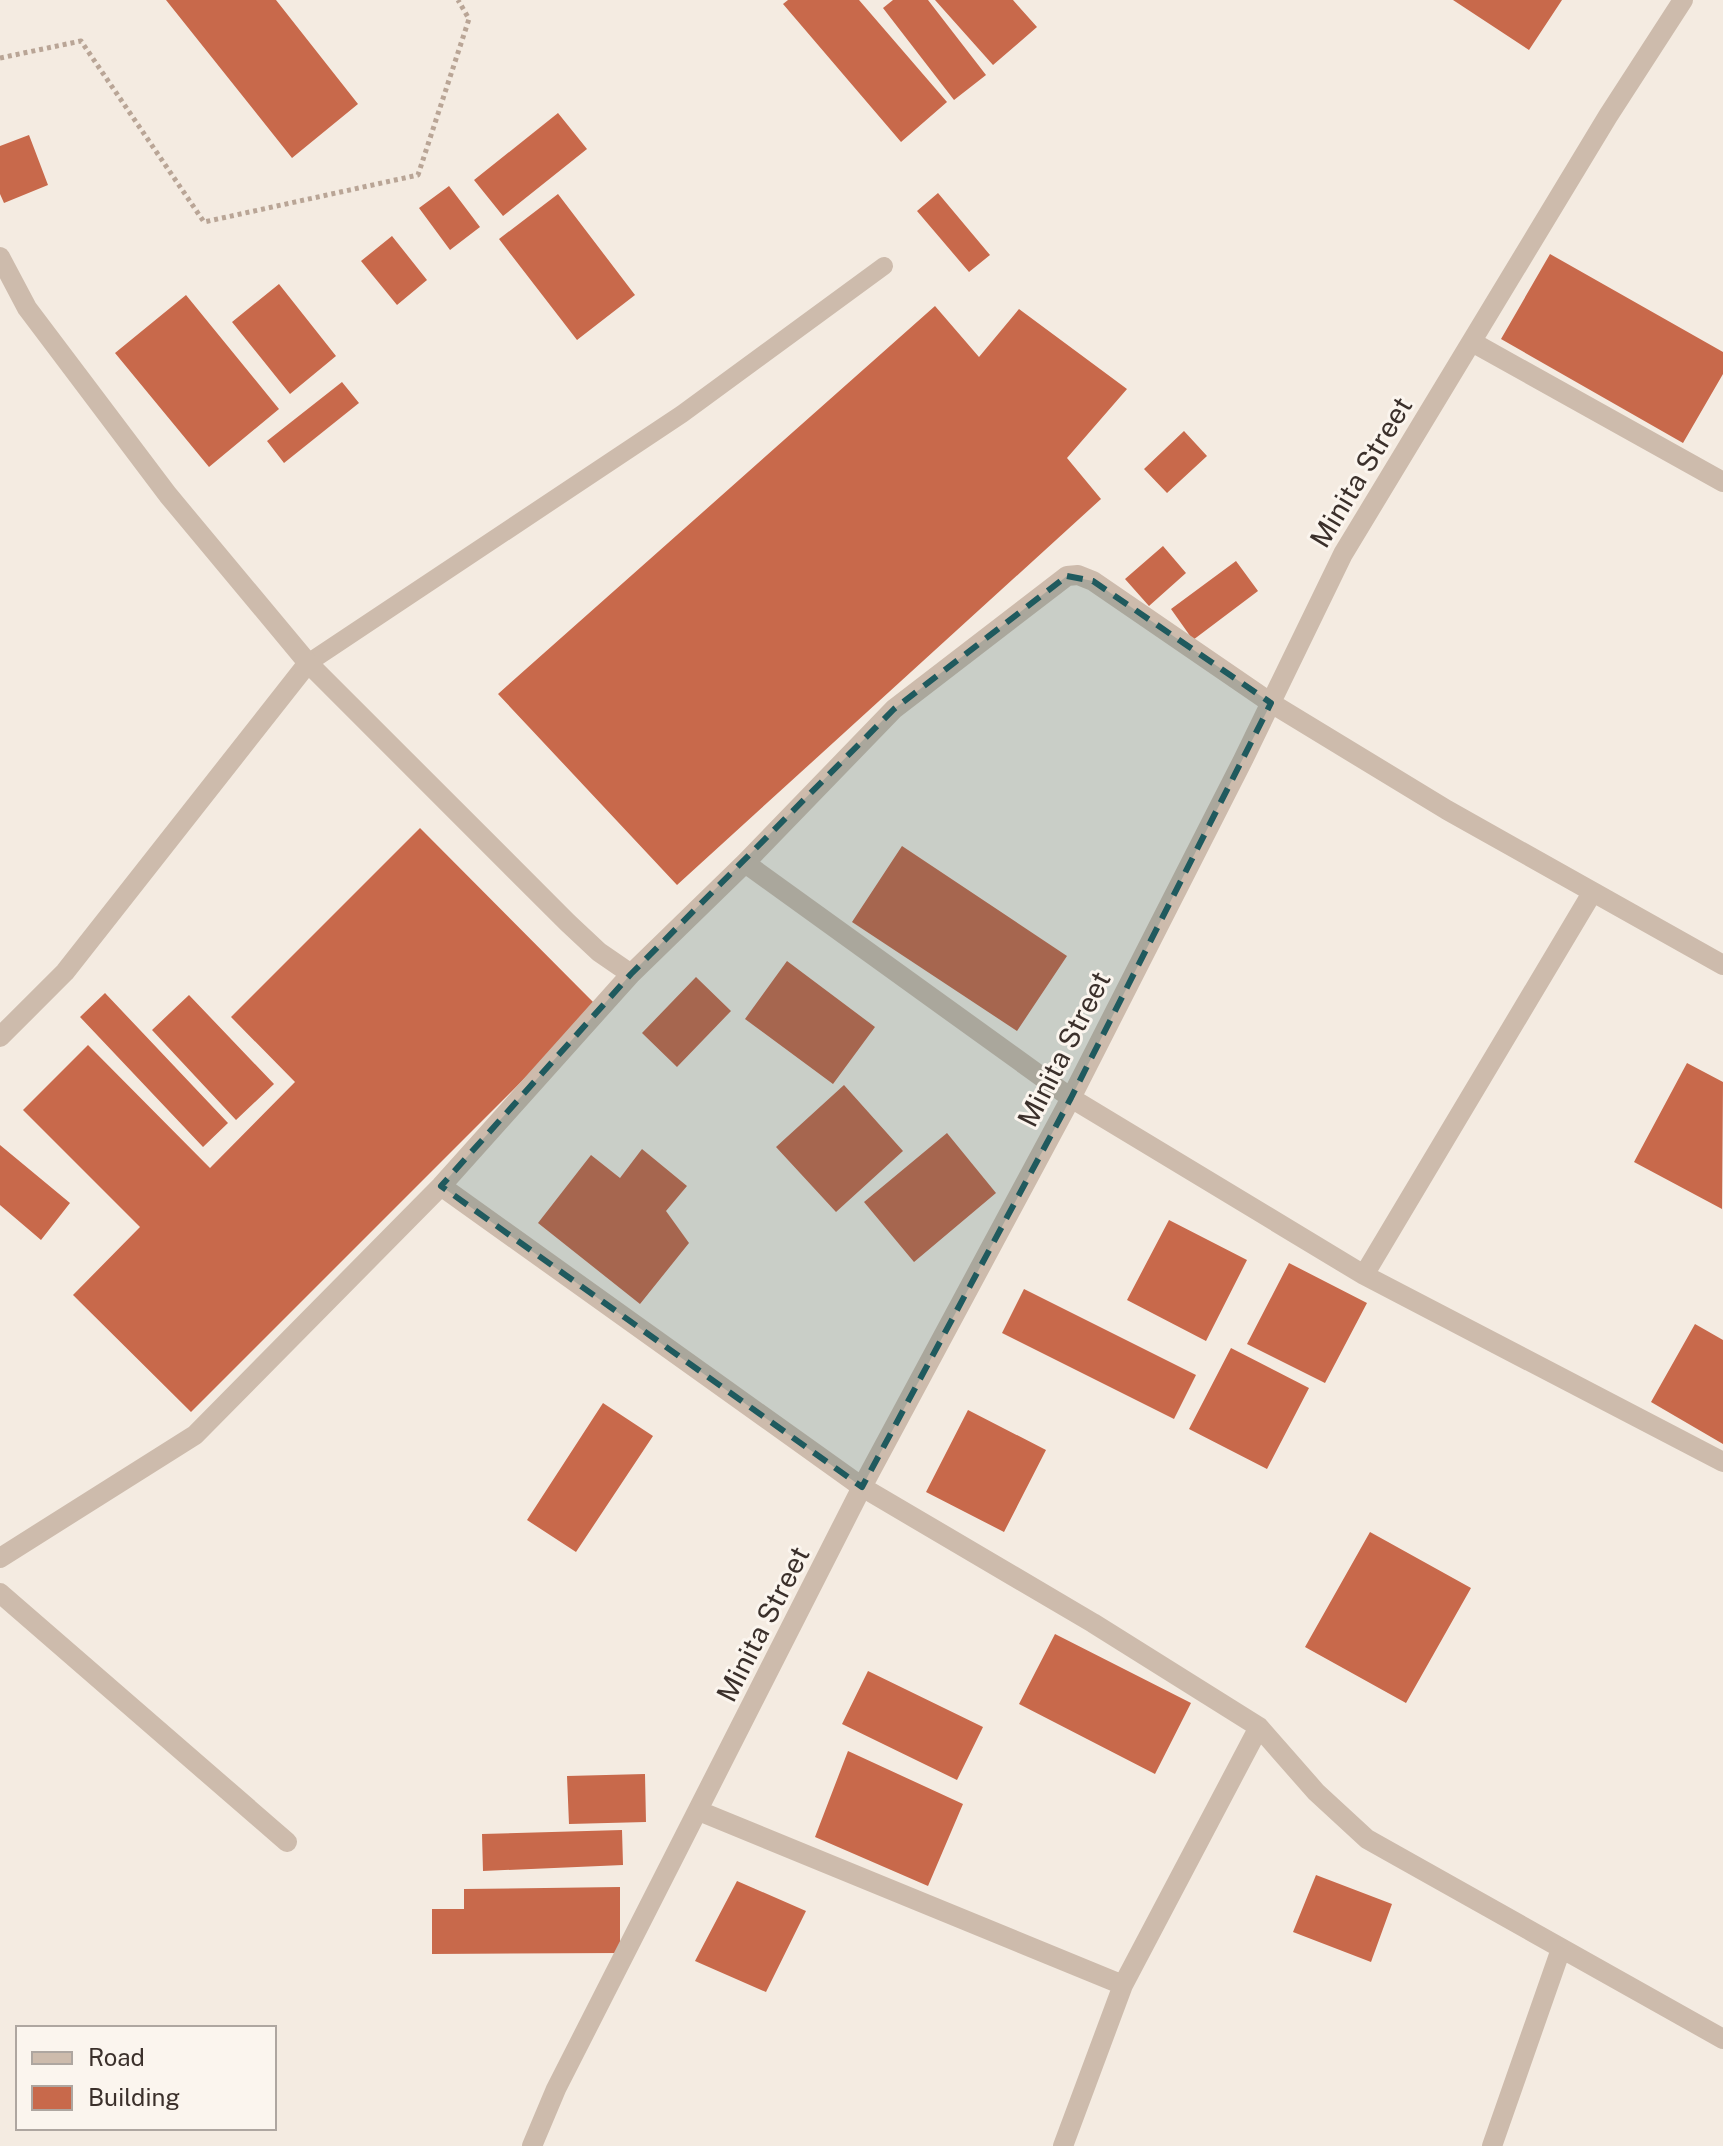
<svg xmlns="http://www.w3.org/2000/svg" width="1723" height="2146" font-family="'Public Sans',sans-serif">
	<rect width="100%" height="100%" fill="#f4ebe1"/>
	<!-- building -->
	<path fill="#c8694b" d="M166,0h110l82,104 -66,54z
		M788,0h71l88,102 -46,40 -118,-138z
		M893,0h35l58,75 -32,25 -71,-92z
		M935,0h78l24,27 -44,38z
		M1453,0h109l-33,50z
		M558,113l29,36 -84,67 -29,-36z
		M29,135l19,50 -44,18 -4,-9v-48z
		M449,186l31,41 -30,23 -31,-42z
		M938,193l52,62 -21,17 -52,-61z
		M558,194l77,101 -58,45 -78,-101z
		M392,236l35,44 -30,25 -36,-44z
		M1550,254l173,98v22l-40,69 -182,-104z
		M279,284l57,72 -46,38 -58,-72z
		M186,295l93,114 -70,58 -94,-114z
		M935,306l44,51 40,-48 108,80 -60,69 34,41 -424,386 -179,-191z
		M342,382l17,21 -75,60 -17,-22z
		M1184,431l23,25 -40,37 -23,-24z
		M1163,546l23,27 -37,33 -24,-27z
		M1236,561l22,30 -65,49 -22,-31z
		M420,828l177,178 -406,406 -118,-117 67,-68 -117,-117 65,-65 122,123 85,-86 -64,-65z
		M902,846l165,110 -50,75 -165,-109z
		M787,961l88,66 -42,57 -88,-65z
		M696,977l35,34 -54,56 -35,-34z
		M105,993l123,130 -25,24 -123,-130z
		M189,995l85,89 -38,36 -84,-90z
		M1687,1063l36,19 -1,127 -88,-47z
		M844,1085l59,66 -67,61 -60,-65z
		M947,1133l49,60 -82,69 -50,-60z
		M0,1145l70,58 -29,37 -41,-35z
		M642,1149l45,37 -21,25 23,32 -49,61 -102,-81 53,-68 29,23z
		M1169,1220l78,40 -41,81 -79,-41z
		M1289,1263l78,40 -42,80 -78,-39z
		M1024,1289l172,86 -22,44 -172,-86z
		M1695,1324l28,16v104l-72,-42z
		M1231,1348l78,40 -42,81 -78,-40z
		M603,1403l50,33 -77,116 -49,-32z
		M968,1410l78,40 -42,82 -78,-40z
		M1370,1532l101,56 -65,115 -101,-56z
		M1055,1634l136,69 -36,71 -136,-70z
		M868,1671l115,56 -26,53 -115,-56z
		M848,1751l115,53 -35,82 -113,-49z
		M645,1774l1,48 -77,2 -2,-48z
		M622,1830l1,35 -140,6 -1,-37z
		M1316,1875l76,29 -21,58 -78,-30z
		M737,1881l69,30 -40,81 -71,-31z
		M620,1887v66l-188,1v-45h32v-20z"/>
	<g fill="none" stroke-linecap="round" stroke-linejoin="round">
		<!-- path -->
		<path stroke="#b9a596" stroke-width="5" stroke-dasharray="4 4" stroke-linecap="butt" d="M0,58l81,-17 123,181 214,-47 51,-156 -11,-19"/>
		<!-- lane -->
		<path stroke="#cdbbac" stroke-width="18" d="M308,663l374,-249 202,-148"/>
		<!-- street -->
		<path stroke="#cdbbac" stroke-width="20" d="M0,257l27,51 141,187 140,168 260,260 31,29 32,22
			M1472,342l251,140
			M745,863l326,235 293,177 359,187
			M0,1037l65,-65 243,-309
			M441,1186l421,301 231,136 166,104 57,65 51,47 356,200
			M1364,1275l228,-382
			M0,1558l195,-123 246,-249 190,-212 114,-111 149,-154 173,-133 11,-1 15,6 178,122 176,107 276,155
			M0,1593l287,249
			M699,1811l424,174
			M532,2146l24,-57 306,-602 209,-389 172,-338 100,-206 265,-438 75,-116
			M1063,2146l60,-161 136,-258
			M1492,2146l69,-197"/>
	</g>
	<!-- marked area -->
	<path fill="#1f5a5e" fill-opacity="0.2" stroke="#1f5a5e" stroke-width="6" stroke-dasharray="16 10" stroke-linejoin="round" d="M1067,576l26,5 178,122 -200,395 -209,389 -421,-301 190,-212 263,-265z"/>
	<g text-anchor="middle" stroke-width="6" stroke-linejoin="round" paint-order="stroke">
		<!-- street labels -->
		<g font-size="28" fill="#3b302b" stroke="#fbf5ee">
			<text transform="translate(1361 472) rotate(-59)" y="10">Minita Street</text>
			<text transform="translate(1064 1049) rotate(-63)" y="10">Minita Street</text>
			<text transform="translate(763 1624) rotate(-63)" y="10">Minita Street</text>
		</g>
	</g>
	<!-- legend -->
	<rect x="16" y="2026" width="260" height="104" fill="#fbf5ee" stroke="#aea6a0" stroke-width="2"/>
	<rect x="32" y="2052" width="40" height="12" fill="#cdbbac" stroke="#aea6a0" stroke-width="2"/>
	<text x="88" y="2066" font-size="24" fill="#3b302b">Road</text>
	<rect x="32" y="2086" width="40" height="24" fill="#c8694b" stroke="#aea6a0" stroke-width="2"/>
	<text x="88" y="2106" font-size="24" fill="#3b302b">Building</text>
</svg>
